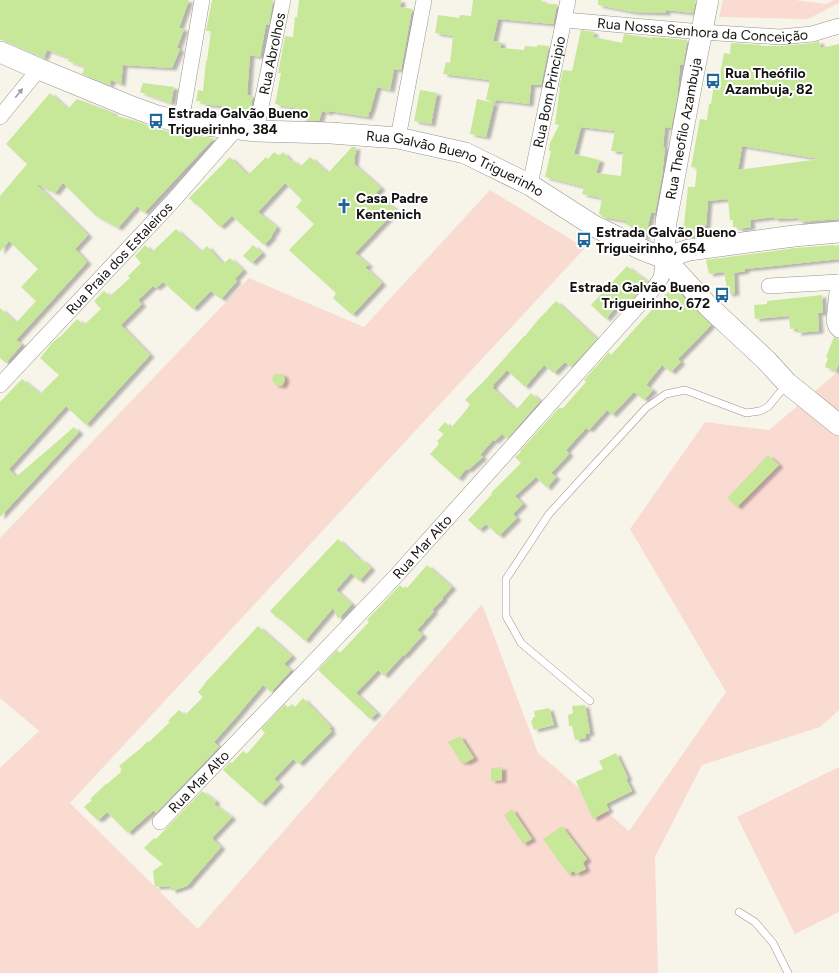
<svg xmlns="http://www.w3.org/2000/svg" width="839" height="973" font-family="Figtree,sans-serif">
	<defs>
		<filter id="shadow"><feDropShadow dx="4.5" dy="2.5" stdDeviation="1" flood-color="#0004"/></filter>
	</defs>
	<rect width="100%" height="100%" fill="#f7f5ea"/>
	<!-- green -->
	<path fill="#f9dbd2" d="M723,0h72l31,4 8,-4h5v3l-31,16 -89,-2z
		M490,190l95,58 -515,555 128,126 284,-325 56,149 91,78 97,-139 -96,-163 75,-107 64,8 70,-59v339l-19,17 -118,38 -47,92 3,116h-658v-205l39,-37 -39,-33v-160l249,-260 115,49z
		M839,767v145l-44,22 -58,-117z"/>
	<!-- building -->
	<path fill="#c7e799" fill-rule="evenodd" filter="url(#shadow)" d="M0,0h189l-10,28 5,1 -7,19 3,1 -8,19 -49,-3 -2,19 -10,-4 -1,5 -28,-11 3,-7 -17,-6 1,-3 -22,-8 -3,8 -39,-17 -5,-1z
		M212,0h61l-4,25 -3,-1 -6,33 -10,-2 -3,40h6l-2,10 1,1 -1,5 -5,5 -21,-2 1,-6h-5v-2l-20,-2v-3h-5l2,-11 5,1 3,-30h1l4,-30h-5z
		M299,0h102l-1,7 12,2 -11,61 -7,-1 -4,21 -13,-3 -7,25h-1l-1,5 -39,-6 -1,2 -6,-2 -3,10 -18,-1 1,-10 -27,-6 6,-31h-3l7,-37 8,1 2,-20h2z
		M473,0h69l-1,2h4v2h12l-4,20 -55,-5 -5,22 8,1v6l23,2 1,-4 12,1v-2l12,1 -8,39h-10l-2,19 -33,-4v2l-10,-2 4,-20 -47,-6 3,-12 4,1 3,-27 -18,-3 3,-18 21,3 1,-3 11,1z
		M598,0h98l-3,13 -27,-3v3l-33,-1 -35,-7z
		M581,30l13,2 -1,5 29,6 2,-9 28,4v-1l35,3v2l-4,23h-3l-3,33 -6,30 -6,-1 -2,20h2l-3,29 -7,37h-4l-6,25 -10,-5v-4l-9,-5v-3l-23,-4 -4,-3 3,-16 -20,-4 2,-7 -39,-10 6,-26h-2l1,-8 9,-18 -4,-1 5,-37h-1l4,-17 9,1zM581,127l34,4 -4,20 12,1 -2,24 -25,-3 4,-13 -26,-6z
		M819,41l2,7 18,-4v175l-40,3 -1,-4 -24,1v-2l-24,3 1,7 -13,2v-2h-5v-7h-3l-2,-21 -20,2 -2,25h-1l-1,8 -23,3 1,-12h2l4,-38h7l2,-19 -6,-1 9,-48 7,1 2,-16h2l3,-20h4l6,-31 6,1 1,-11 30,2v1h20l32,-3zM742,146l78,13 -82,11z
		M143,83l31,4 -3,16 -31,-11z
		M420,90l17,3 -6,31 -17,-3z
		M50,93l18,16 9,-10 37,14 -2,2 24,6 18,7 25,6 35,4 -70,75 -7,-7 -19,22 -22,-12 -33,-33 -8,10 -20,-10 53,52 -13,14 12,13 -71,78 6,4 -16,19 -6,-5v-50l16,15 20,-22 -15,-14 17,-18 -29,-28 -9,11v-56l27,-32 -21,-20z
		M477,99l17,4 -8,34 -16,-3z
		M352,147h4l-2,17 27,24 -5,5 20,17 -41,43 14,12 -4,2 17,16 -29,31h-2l-18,-16 3,-5 -47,-43 25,-26 -18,-17 6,-7 -17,-17 -27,29 19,15 -2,1 1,1 -5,7 1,1 -8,8 -32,-29 -12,11 -23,-23 -1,1 -7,-7 41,-41 18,18 18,-18 2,2 6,-7 5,4 4,-4 8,9 1,-1 8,7 10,-10 18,16z
		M176,229l25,23 6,-6 16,18 7,-6 13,12 -8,9 2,2 -16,18 -10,-8 -18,18 -30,-27 -7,6 -3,-2 -15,14 4,4 -21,21 29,30 -64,70 -20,-19 -57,63 7,8 58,-50 5,5 -79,85v-115l22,-23 18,15 19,-19 -19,-17 12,-15 7,-6h1l17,-18 7,6 17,-16 -7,-8 10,-10 6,5 20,-18 -2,-2 13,-13 -6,-7 10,-11 7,7z
		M253,245l9,8 -10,10 -9,-7z
		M834,245v1l5,-1v14l-94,10v2l-11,2 1,20 -7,1 -4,-22 -15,2 -3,-14 89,-12z
		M627,266l21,16 -27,30 -5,-5 -10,12 -15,-14z
		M676,290l35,35 -33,34 3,3 -10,10 -9,-7 -16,20 7,5 -9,10 -10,-8 -22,23 -5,-5 -18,20 -3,-2 -20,22 3,4 -18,19 5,4 -9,11 -11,-11 -21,19 8,8 -10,10 4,4 -18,18 -13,-12 -7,6 -11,-10 24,-26 -1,-1 30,-30 -6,-6 6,-5 -1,-1 39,-43h4l23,-26 -2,-2 25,-28 2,3 57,-63z
		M822,295l1,18h-5l1,18 -22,2v-5l-7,1 -1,-13 -34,3 -1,-14 13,-1v-3z
		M556,301l41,38 -26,28 -6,-5 -11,11 -10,-8 -19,22 -18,-17 -14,15 1,1 -2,1 24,23 15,-17 9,8 -33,38 -5,-5 -7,7 -2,-1 -13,15 3,2 -15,13 -2,-1 -8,10 -28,-25 9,-10 -2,-3 7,-7 -6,-4 7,-8 6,6 16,-19 3,-5 -5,-4 21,-21 38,-43h1l13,-16z
		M834,337l5,2v24l-3,8 -11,-4 3,-9 -2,-1z
		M275,374h8l2,6 -3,6 -7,-1 -3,-6z
		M768,455l11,10 -42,42 -10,-9z
		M338,539l22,21 1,-1 10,9 -12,13 -8,-8 -15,17 16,14 -14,15 -5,-11 -28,33 -27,-24 -1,1 -7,-7z
		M427,565l25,22 -10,11 1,1 -11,11 2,1 -17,19 6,5 -19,21 -1,-1 -19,21 -6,-6 -22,23 21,20 -7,6 -52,-49 19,-20 3,3 29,-31 -2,-2 33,-35 4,4 1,-3 2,2z
		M258,626l34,30 -8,8 7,6 -20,22 -8,-7 -26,31 -23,26 5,5 -3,3 -60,63 -2,-3 -26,23 -21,-21 -7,7h-1l-2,1 -13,-13 8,-7 -2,-1 17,-16v1l14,-12 -1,-2 2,-1 -3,-3 22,-18 7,-7 1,1 21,-20 -2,-1 11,-11 6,5 18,-18 -5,-5 6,-7v-1z
		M303,698l28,29 -2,2 3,2 -33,33 -6,-5 -19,20 6,5 -19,20 -38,-34 7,-8 2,1 11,-12 4,3 18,-21 -4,-4 24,-25 3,4 4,-4 3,3z
		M585,705l5,28 -4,1v4l-11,2 -3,-14h-3l-1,-11 5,-2 -1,-7z
		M549,708l5,17 -20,5 -3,-9 2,-1 -1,-2 3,-1 -1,-6z
		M460,736l14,22 -9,5 -2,-2 -2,2 -13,-21z
		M616,753l12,25 -2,1 6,12 -26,13 3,6 -16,9 -17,-38 27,-12 -4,-8z
		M502,767v13l-11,1v-13z
		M202,791l14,10 -2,3 18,13 -20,21 9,9 -34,39 -15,5 -2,-5 -15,1 -2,-16 10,-7 -19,-16 10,-10 2,1z
		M512,809l20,30 -9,5 -19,-29z
		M562,826l25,33 -4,4 3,6 -10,5 -2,-3 -6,3 -25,-35z"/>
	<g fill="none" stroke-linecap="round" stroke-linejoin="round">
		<defs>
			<path id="lane" d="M590,701l-69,-58 -15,-27v-37l43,-65 97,-106 20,-14 19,-4 61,23 14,-2 8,-4 18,-22
				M739,912l16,10 18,21 15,30"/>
			<g id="street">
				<path id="s1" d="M565,20l137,12 78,5 32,-3 27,-8"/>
				<path d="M0,117l39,-48"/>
				<path d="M181,122l21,-122"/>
				<path id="s2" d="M256,131l27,-131"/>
				<path d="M398,138l26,-138"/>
				<path id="s3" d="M530,185l38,-185"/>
				<path d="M838,282l-4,39 2,6 3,3"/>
				<path d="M769,286l70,-4"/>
				<path id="s4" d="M0,385l171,-182 65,-74"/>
				<path id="s5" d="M160,822l235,-245 260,-290 6,-9 3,-20"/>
			</g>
			<g id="secondary">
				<path id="s6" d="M0,52l39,17 88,36 30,11 24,6 75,9 75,2 67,5 67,15 65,32 64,41 49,24 21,8 44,48 58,54 21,23 52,42"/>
				<path id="s7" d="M664,258l2,-36 27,-146 15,-76"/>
				<path d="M664,258l25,-8 105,-14 45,-4"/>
			</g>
		</defs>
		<!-- lane casing -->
		<use href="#lane" stroke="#96948a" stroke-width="8"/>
		<!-- street casing -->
		<use href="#street" stroke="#96948a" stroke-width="16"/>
		<!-- secondary casing -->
		<use href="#secondary" stroke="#96948a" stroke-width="22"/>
		<!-- lane -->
		<use href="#lane" stroke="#fff" stroke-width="7"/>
		<!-- street -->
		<use href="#street" stroke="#fff" stroke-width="15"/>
		<!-- secondary -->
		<use href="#secondary" stroke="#fff" stroke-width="21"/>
	</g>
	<!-- one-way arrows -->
	<defs><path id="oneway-solid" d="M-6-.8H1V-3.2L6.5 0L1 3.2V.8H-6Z"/></defs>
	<use fill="#a1a09f" href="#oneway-solid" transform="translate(19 93) rotate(-51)"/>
	<!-- icons -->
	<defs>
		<symbol id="bus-bare" viewBox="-9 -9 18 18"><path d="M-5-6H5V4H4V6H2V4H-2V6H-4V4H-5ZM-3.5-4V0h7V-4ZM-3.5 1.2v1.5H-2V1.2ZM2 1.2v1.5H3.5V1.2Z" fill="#1f679b" stroke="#fff" stroke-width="2.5" paint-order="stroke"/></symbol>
		<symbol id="church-bare" viewBox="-9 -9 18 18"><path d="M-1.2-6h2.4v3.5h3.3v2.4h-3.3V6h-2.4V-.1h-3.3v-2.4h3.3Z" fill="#1f679b" stroke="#fff" stroke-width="2.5" paint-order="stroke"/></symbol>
	</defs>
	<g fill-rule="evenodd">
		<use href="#bus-bare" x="702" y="70" width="22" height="22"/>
		<use href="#bus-bare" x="145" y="110" width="22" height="22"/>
		<use href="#church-bare" x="333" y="195" width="22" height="22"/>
		<use href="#bus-bare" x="573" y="229" width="22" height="22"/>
		<use href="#bus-bare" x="711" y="284" width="22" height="22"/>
	</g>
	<g text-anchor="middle" stroke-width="4" stroke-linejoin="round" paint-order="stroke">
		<!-- street labels -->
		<g font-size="14" fill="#13120f" stroke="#fff">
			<text dy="5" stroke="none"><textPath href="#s1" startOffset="138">Rua Nossa Senhora da Conceição</textPath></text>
			<text dy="5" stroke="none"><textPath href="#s2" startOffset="79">Rua Abrolhos</textPath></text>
			<text dy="5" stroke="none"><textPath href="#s3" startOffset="95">Rua Bom Principio</textPath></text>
			<text dy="5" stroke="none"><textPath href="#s7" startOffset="131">Rua Theofilo Azambuja</textPath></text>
			<text dy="5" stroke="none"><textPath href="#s6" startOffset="474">Rua Galvão Bueno Triguerinho</textPath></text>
			<text dy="5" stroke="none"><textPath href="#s4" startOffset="174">Rua Praia dos Estaleiros</textPath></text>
			<text dy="5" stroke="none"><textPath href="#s5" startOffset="380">Rua Mar Alto</textPath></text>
			<text dy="5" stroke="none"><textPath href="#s5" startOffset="56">Rua Mar Alto</textPath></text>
		</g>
		<!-- poi labels -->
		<g font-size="14" font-weight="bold" fill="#13120f" stroke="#fff" text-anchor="start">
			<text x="725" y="78">Rua Theófilo<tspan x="725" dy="16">Azambuja, 82</tspan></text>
			<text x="168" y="118">Estrada Galvão Bueno<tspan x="168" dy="16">Trigueirinho, 384</tspan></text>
			<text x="356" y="203">Casa Padre<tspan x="356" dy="16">Kentenich</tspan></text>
			<text x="596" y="237">Estrada Galvão Bueno<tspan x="596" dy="16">Trigueirinho, 654</tspan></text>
			<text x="710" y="292" text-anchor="end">Estrada Galvão Bueno<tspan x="710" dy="16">Trigueirinho, 672</tspan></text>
		</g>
	</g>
</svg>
